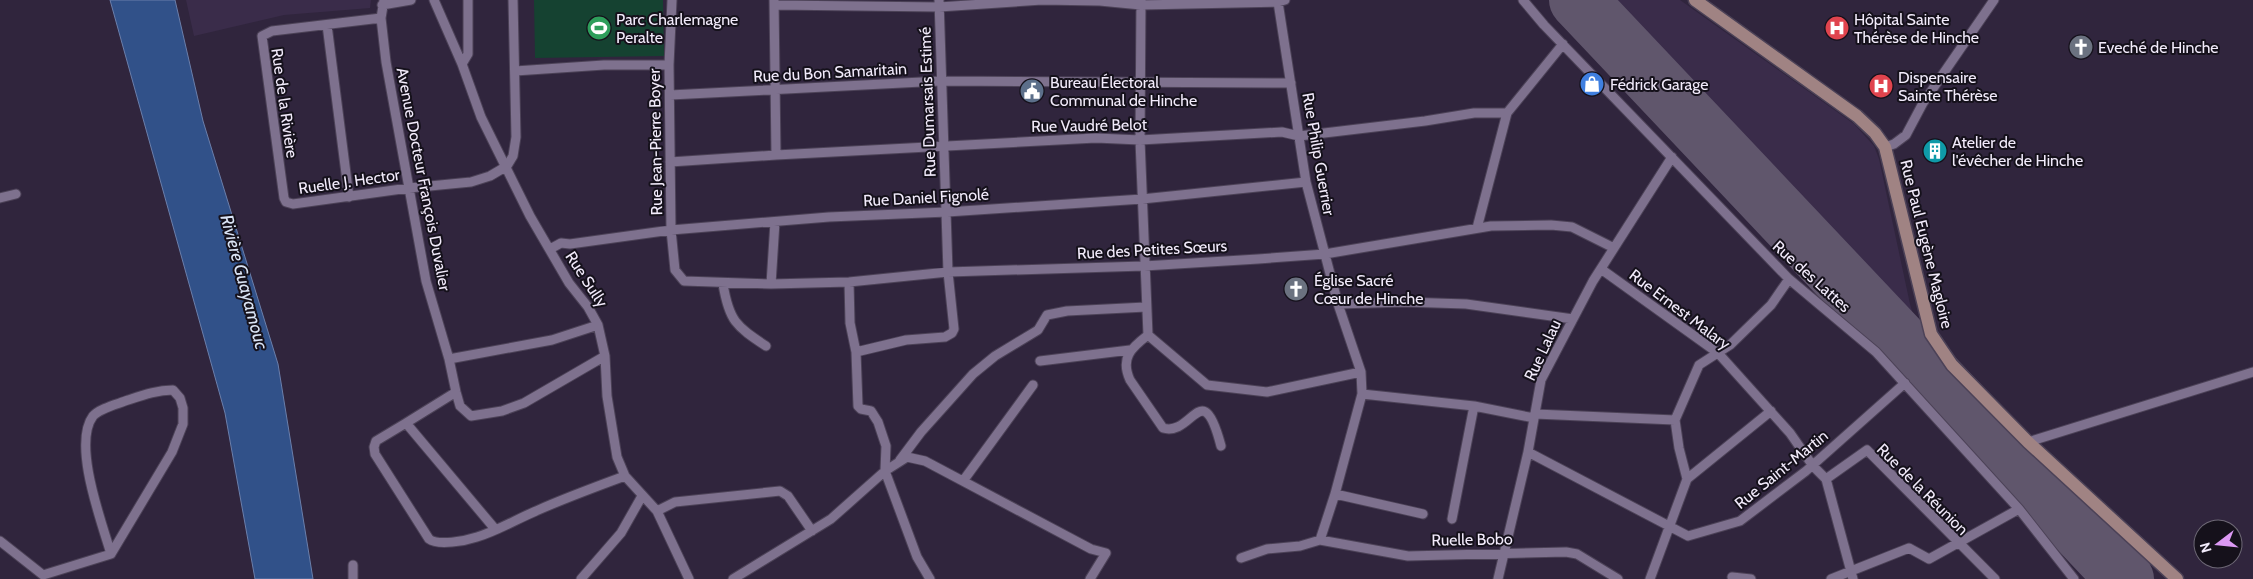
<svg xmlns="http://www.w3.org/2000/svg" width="2253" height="579" font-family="Cabin,sans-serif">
	<rect width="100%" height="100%" fill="#30253d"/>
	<!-- built -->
	<path fill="#3a2c4a" d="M186,0h185l-1,8 -86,7 -90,21z
		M1549,0h131l174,124 20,22 5,13 31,145 10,35 19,25 216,215h-57z"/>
	<!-- green -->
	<path fill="#154231" d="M534,0h129l1,56 -129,2z"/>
	<!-- water -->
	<path fill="#315189" stroke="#6b7fab" d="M110,0h65l28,121 75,243 35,215h-58l-30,-166z"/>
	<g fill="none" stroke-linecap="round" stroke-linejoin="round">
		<!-- runway -->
		<path stroke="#60566c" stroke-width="58" d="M1578,0l547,579"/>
		<defs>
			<path id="street" d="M384,0l-3,18 5,44 40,219 23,78 7,33 4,14 11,10 31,-5 22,-8 81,-47
				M434,0l28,64 19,53 49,99 39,67 19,24 10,18 7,31 2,40 10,61 8,19 32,35 32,68
				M672,0l-3,65 2,165 4,40 9,11 87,3 78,-2 99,-10 196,-6 114,-7 67,-5 166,-28 60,-1 21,2 42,21
				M774,0l2,155
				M1141,0l-1,140 8,195 59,50 60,7 94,-20
				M1523,0l21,25 245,254 87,73 143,157 55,70
				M1278,2l28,180 32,122 23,68 1,22 -27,100 -15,46
				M382,5l29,-5
				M775,5l164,2 103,-7 58,1 41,4 137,-3 7,-2
				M381,18l-109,13 -10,5 22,162 2,4 7,2 116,-16 62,-6 19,-6 17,-10 6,-10 3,-19 -3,-137
				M327,25l22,172
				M462,64l6,-10v-54
				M515,71l89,-6h65
				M670,95l271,-14 350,2
				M1885,147l9,-3 12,-9 17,-32 71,-103
				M670,162l106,-7 320,-17 44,2 142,-8 17,4 126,-15 49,-8h33
				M0,198l16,-4
				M1477,228l30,-115 56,-69
				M550,249l11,-6 9,1 101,-14 158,-13 118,-5 195,-13 164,-17
				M1601,269l117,84 72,80 23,33 13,13 27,100
				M849,282l1,41 6,29
				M723,284c6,37 13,42 43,62
				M771,284l4,-62
				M1338,304l67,-2 61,2 107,15
				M1148,335c-17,13 -28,23 -18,45l33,48c30,9 39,-54 58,18
				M449,359l103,-19 46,-15
				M1040,361l90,-11
				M1362,394l112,12 60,12
				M1535,414l140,6
				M406,423l50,-31
				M2028,442l225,-70
				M1528,452l160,84 52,-15 66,-50 99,-88
				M900,460l21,-28 52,-58 22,-18 43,-26 9,-15 20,-4 79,-4
				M1687,479l84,-68
				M1826,479l41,-29 128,129
				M963,481l70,-96
				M1335,494l88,20
				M657,511l18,-9 105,-11 8,5 24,35
				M1452,519l22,-113
				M495,529l-89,-106 -30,18 -2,6 1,7 54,85c9,7 36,2 48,-2 20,-6 40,-18 59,-26 29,-13 59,-24 89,-35
				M0,541l43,34 68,-21 61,-102 11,-28v-16l-3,-10 -7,-8c-16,0 -30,5 -45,10 -10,4 -28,8 -35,16 -21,28 9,107 18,138
				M1241,558l26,-9 33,-3 20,-6 88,16 158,-4 11,2 41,25
				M1732,577l19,2
				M353,579v-14
				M581,579l40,-46 21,-37
				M733,579l98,-60 54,-48 22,-14 18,4 166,88 15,4 -16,26
				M930,579l-13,-22 -32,-86 1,-25 -8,-24 -7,-11 -10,-2 -3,-3 -2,-54 50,-12 39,-3 7,-4 2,-4 -6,-57 -9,-272
				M1498,579l30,-127 13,-72 52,-99 79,-124
				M1650,579l37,-100 -8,-31 -4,-28 24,-55 31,-20 41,-40 18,-26
				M1831,579l78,-31 20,11 90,-50"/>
			<path id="secondary" d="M1695,0l162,116 18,17 10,14 46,187 21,31 76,77 149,137"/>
		</defs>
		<!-- street casing -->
		<use href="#street" stroke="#4c4257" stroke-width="11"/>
		<!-- secondary casing -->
		<use href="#secondary" stroke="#4c4257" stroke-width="15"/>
		<!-- street -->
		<use href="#street" stroke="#7e718e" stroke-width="9"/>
		<!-- secondary -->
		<use href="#secondary" stroke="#a08383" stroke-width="12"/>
	</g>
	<!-- icons -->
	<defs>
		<symbol id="stadium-disc" viewBox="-11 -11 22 22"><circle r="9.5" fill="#2e9e5b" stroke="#15111b"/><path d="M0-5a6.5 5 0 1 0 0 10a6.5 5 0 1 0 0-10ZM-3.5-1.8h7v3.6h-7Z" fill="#fff"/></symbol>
		<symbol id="hospital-disc" viewBox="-11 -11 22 22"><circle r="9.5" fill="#e0444e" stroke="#15111b"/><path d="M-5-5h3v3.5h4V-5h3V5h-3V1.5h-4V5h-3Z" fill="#fff"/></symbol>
		<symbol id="church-disc" viewBox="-11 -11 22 22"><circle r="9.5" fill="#6b7280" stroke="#15111b"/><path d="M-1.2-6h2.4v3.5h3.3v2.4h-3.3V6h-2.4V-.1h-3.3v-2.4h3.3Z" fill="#fff"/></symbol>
		<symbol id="shop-disc" viewBox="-11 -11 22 22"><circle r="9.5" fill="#3f7fe0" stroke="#15111b"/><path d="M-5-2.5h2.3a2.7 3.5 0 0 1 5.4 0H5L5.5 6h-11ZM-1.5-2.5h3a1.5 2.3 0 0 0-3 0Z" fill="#fff"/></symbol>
		<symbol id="civic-disc" viewBox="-11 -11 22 22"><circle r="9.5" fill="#5c6f8a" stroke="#15111b"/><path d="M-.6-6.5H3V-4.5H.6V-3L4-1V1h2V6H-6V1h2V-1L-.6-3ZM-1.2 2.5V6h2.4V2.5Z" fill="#fff"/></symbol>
		<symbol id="building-disc" viewBox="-11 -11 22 22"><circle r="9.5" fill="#0f9aa8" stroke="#15111b"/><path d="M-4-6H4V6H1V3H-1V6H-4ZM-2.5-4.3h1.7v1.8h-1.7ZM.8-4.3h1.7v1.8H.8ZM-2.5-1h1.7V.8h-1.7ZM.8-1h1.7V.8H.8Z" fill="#fff"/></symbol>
	</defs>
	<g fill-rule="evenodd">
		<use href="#stadium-disc" x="585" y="14" width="28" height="28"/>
		<use href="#hospital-disc" x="1823" y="14" width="28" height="28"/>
		<use href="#church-disc" x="2067" y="33" width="28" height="28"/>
		<use href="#shop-disc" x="1578" y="70" width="28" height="28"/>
		<use href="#hospital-disc" x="1867" y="72" width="28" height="28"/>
		<use href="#civic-disc" x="1018" y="77" width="28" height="28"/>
		<use href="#building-disc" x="1921" y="137" width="28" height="28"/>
		<use href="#church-disc" x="1282" y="275" width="28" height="28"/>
	</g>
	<g text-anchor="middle" stroke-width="4" stroke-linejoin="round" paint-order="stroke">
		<!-- poi labels -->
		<g font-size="16" fill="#f2ebfb" stroke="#15111b" text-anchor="start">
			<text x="616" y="25">Parc Charlemagne<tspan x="616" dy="18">Peralte</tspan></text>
			<text x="1854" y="25">Hôpital Sainte<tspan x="1854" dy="18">Thérèse de Hinche</tspan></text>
			<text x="2098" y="53">Eveché de Hinche</text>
			<text x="1898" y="83">Dispensaire<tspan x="1898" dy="18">Sainte Thérèse</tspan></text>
			<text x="1050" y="88">Bureau Électoral<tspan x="1050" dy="18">Communal de Hinche</tspan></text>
			<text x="1610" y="90">Fédrick Garage</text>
			<text x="1952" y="148">Atelier de<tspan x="1952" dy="18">l'évêcher de Hinche</tspan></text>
			<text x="1314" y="286">Église Sacré<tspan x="1314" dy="18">Cœur de Hinche</tspan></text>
		</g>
		<!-- street labels -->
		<g font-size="16" fill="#f2ebfb" stroke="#15111b">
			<text transform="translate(830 72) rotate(-3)" y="6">Rue du Bon Samaritain</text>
			<text transform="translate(927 102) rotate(-92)" y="6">Rue Dumarsais Estimé</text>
			<text transform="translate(285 103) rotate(82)" y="6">Rue de la Rivière</text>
			<text transform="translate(1089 125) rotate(-1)" y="6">Rue Vaudré Belot</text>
			<text transform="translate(655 142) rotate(-91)" y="6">Rue Jean-Pierre Boyer</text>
			<text transform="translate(1319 154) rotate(80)" y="6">Rue Philip Guerrier</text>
			<text transform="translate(424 179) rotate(79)" y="6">Avenue Docteur François Duvalier</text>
			<text transform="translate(349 181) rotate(-8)" y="6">Ruelle J. Hector</text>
			<text transform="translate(926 197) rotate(-3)" y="6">Rue Daniel Fignolé</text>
			<text transform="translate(1927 244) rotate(76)" y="6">Rue Paul Eugène Magloire</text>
			<text transform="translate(1152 249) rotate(-3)" y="6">Rue des Petites Sœurs</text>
			<text transform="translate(1812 276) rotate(42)" y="6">Rue des Lattes</text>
			<text transform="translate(587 279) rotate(57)" y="6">Rue Sully</text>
			<text transform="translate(1680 309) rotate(37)" y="6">Rue Ernest Malary</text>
			<text transform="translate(1542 350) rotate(-65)" y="6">Rue Lalau</text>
			<text transform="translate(1781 469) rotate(-39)" y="6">Rue Saint-Martin</text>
			<text transform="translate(1923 489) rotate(45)" y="6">Rue de la Réunion</text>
			<text transform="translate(1472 539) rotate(-1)" y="6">Ruelle Bobo</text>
		</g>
		<!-- water labels -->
		<g font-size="18" font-style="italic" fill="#dae4f6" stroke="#15111b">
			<text transform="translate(244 282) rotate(75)" y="6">Rivière Guayamouc</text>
		</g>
	</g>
	<!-- north arrow -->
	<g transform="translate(2218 544) rotate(254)"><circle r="24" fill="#15111b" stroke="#6d6875"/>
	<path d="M0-4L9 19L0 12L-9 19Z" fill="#dc99f4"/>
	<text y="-8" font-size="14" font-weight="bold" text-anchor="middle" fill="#f2ebfb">N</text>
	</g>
</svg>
